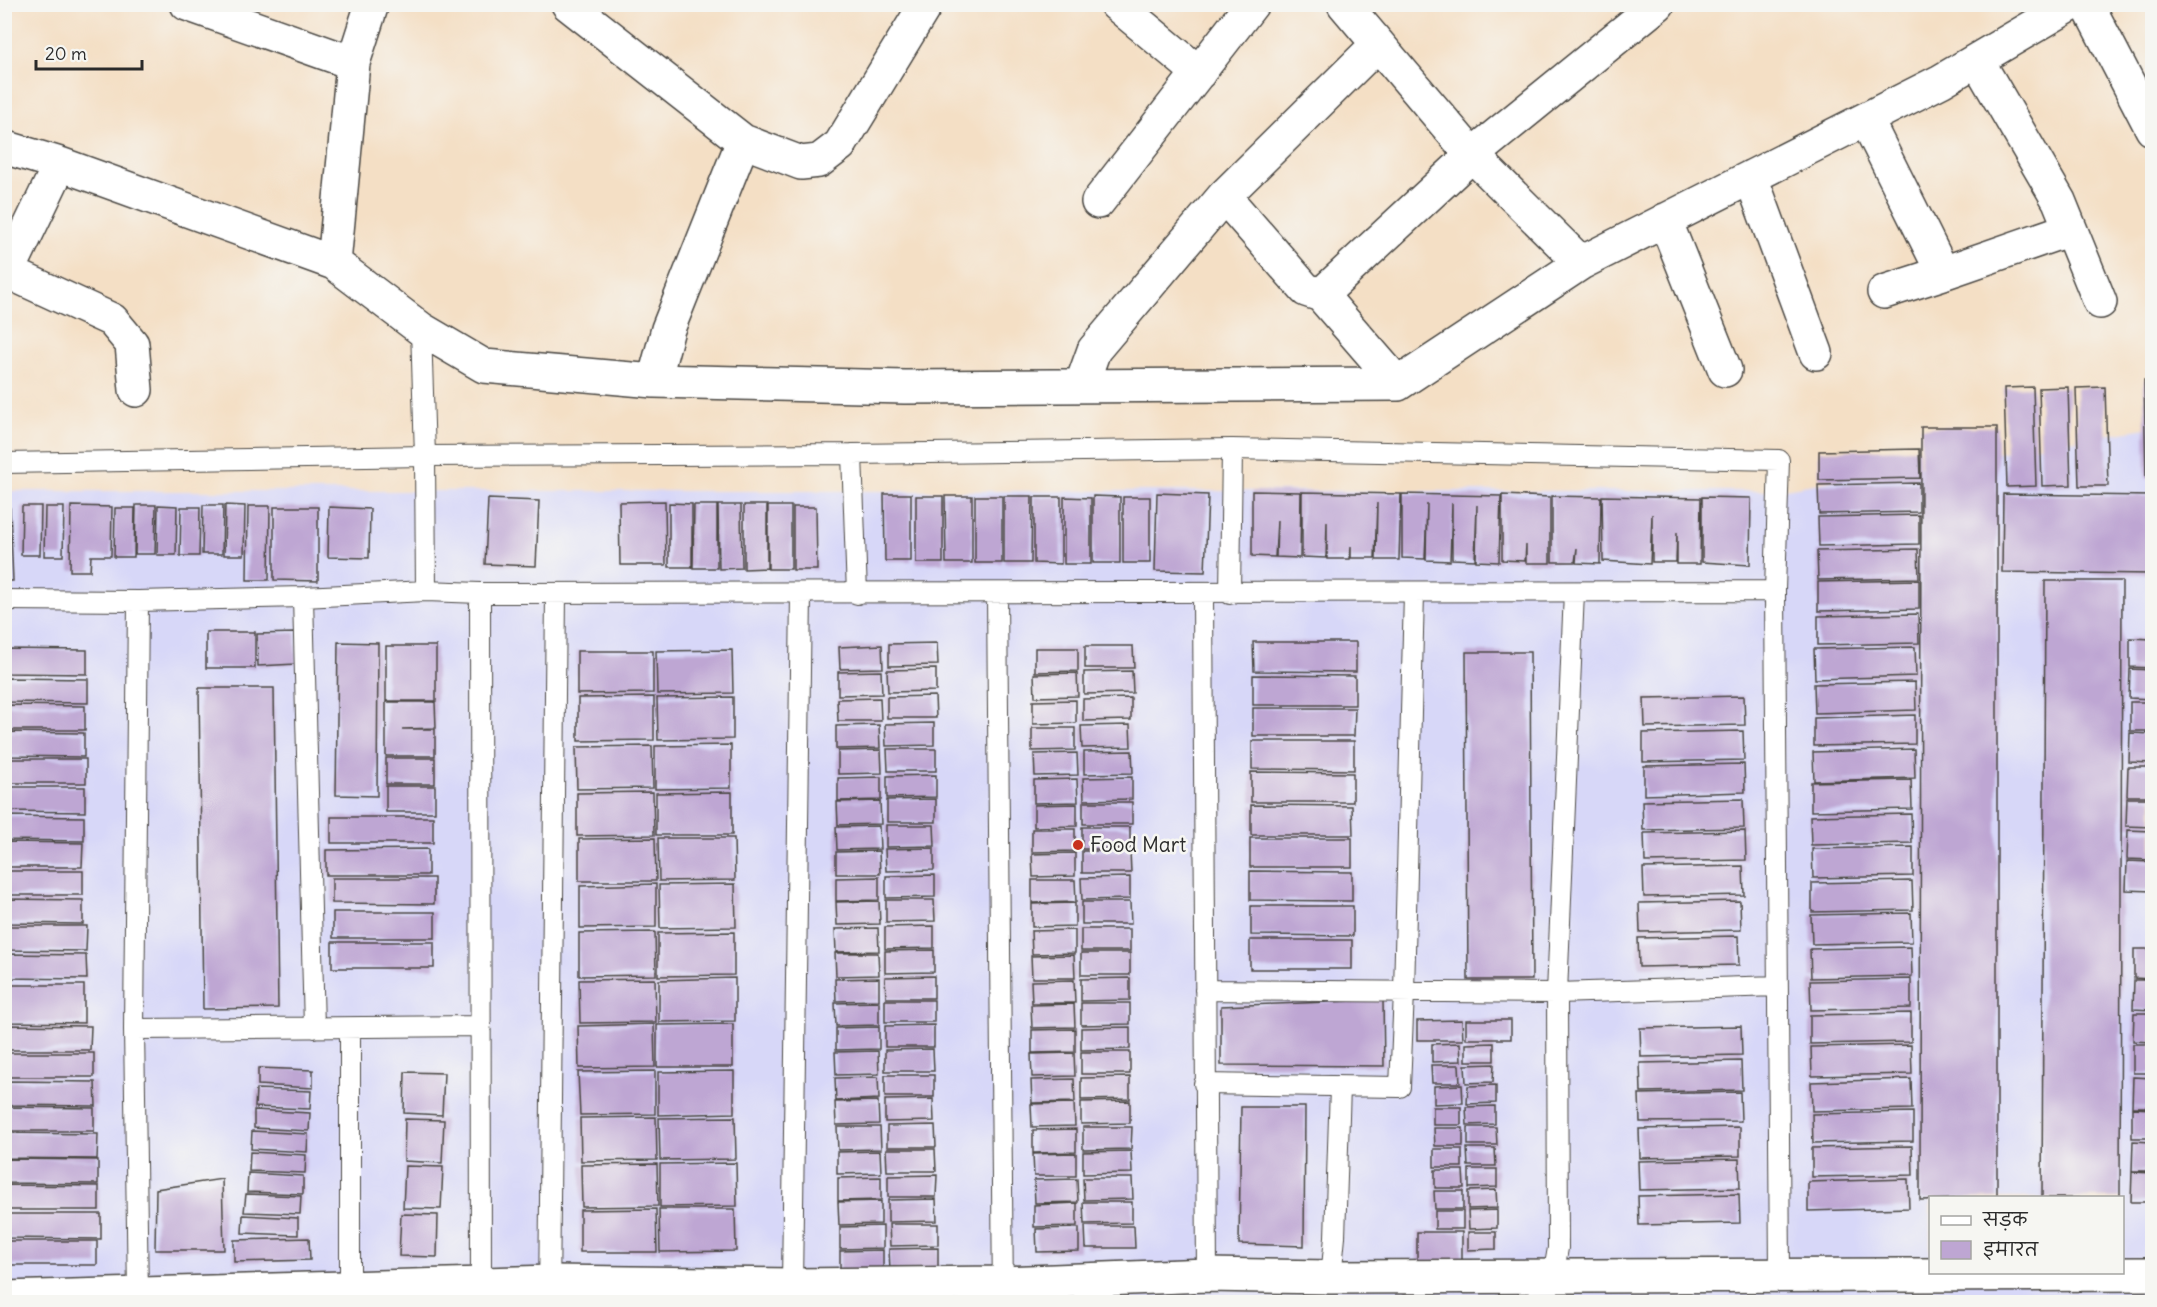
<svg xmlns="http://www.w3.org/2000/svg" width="2157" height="1307" font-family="Delius,'Playpen Sans Deva',sans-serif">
	<rect width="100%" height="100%" fill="#f6f6f2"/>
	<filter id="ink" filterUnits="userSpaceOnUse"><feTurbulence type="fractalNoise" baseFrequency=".0167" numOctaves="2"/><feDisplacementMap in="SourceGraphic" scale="12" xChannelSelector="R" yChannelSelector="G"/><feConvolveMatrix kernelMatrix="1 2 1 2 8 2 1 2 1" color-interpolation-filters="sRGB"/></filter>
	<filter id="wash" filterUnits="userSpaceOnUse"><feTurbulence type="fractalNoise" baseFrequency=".008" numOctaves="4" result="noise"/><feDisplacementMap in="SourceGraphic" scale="24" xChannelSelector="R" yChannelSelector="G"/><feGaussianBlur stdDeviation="1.35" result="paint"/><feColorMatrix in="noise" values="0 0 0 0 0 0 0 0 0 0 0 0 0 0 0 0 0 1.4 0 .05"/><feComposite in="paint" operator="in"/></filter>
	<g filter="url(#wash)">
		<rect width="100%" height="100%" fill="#f4dfc5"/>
		<!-- built -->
		<path fill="#d7d7f8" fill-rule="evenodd" d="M2152,427v875h-2147v-811h1768zM1930,1198h192v74h-192z"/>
		<g id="blocks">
			<!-- building -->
			<path fill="#bea6d3" d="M2152,379v99h-6l-2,-98z
				M2033,387l3,99 -29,1 -3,-99z
				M2068,387l3,98 -29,1 -3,-98z
				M2105,387l3,99h-29l-3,-98z
				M1921,427h76v771l-77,2z
				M1919,449l1,29 -101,2v-29z
				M1919,483v29l-100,2 -1,-29z
				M1252,491l49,1 -1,66 -24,-1 1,-37 -2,37 -23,-1z
				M1302,492l99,2 -2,66h-23l1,-57 -2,55h-24v-12l-1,13h-23v-38l-1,37 -24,-1z
				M1157,493l51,2 -3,77 -50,-1z
				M884,494h27v67h-26z
				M1402,494l99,2 -2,66 -23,-1 1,-56 -2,55 -23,-1v-56l-2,58 -24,-1 1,-56 -2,55 -23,-1z
				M2003,494l149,2v78l-150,-2z
				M1502,495l48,2v66h-24v-18l-1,16 -23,-1z
				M916,496h27v67h-27z
				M945,496h27v67h-26z
				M975,496h27v67h-27z
				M1004,496h28l-1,67h-27z
				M1093,496l27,1v66h-27z
				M1552,496l49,1 -1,67 -24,-1 1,-15 -2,14h-23z
				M1602,496l99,2 -1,66h-23v-32l-1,30h-24v-48l-2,50 -47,-3z
				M1034,497h27v67l-27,-1z
				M1064,497l27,1v66h-27z
				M1123,497h27v66h-27z
				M1702,497l49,1 -1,67 -48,-3z
				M488,499l51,2 -3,65 -51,-2z
				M665,501l1,64h-46l-1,-63z
				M669,503l23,1v63h-23z
				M136,505h20l-1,49h-20z
				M158,505l19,1 -1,49h-19z
				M203,505h20l-1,49h-20z
				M225,505l20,1 -1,49h-20z
				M694,505h23v63h-24z
				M718,505h23l1,63 -23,1z
				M744,505h23v63l-23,1z
				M22,506h19l-1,49h-19z
				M71,506l41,1 -1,49h-20l-1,15h-20z
				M248,506h22l-1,74h-22z
				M768,506h23v63h-23z
				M45,507h19l-1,49h-19z
				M181,507h19l-1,49h-19z
				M274,507h44v74l-44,-1z
				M329,507l41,2 -1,49 -41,-1z
				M793,507h23l1,63h-24z
				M4,508h6l3,73h-9z
				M115,508h20l-1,49h-20z
				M1919,515v29l-100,2 -1,-29z
				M1918,549l1,29 -101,2 -1,-29z
				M1919,580v29l-101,2v-29z
				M2045,581h77l-2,617h-78z
				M1918,614l1,29 -101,2v-29z
				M206,632h49v36h-49z
				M295,633l1,31 -38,2 -1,-32z
				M2130,638l22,1v29l-22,-1z
				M338,642l40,1 -1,153 -41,-1z
				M1253,642h103v30l-102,-1z
				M937,643l1,22 -49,1v-22z
				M882,645l1,23 -43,1 -1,-22z
				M386,646h50v55h-50z
				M1085,646h48l1,22h-49z
				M1915,647l1,29 -101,3 -1,-30z
				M1035,648h43v23l-43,1z
				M4,649l83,1v24l-83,-1z
				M732,650l1,43 -76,1 -1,-43z
				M577,651h76v42l-76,1z
				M1466,652h64l2,328h-64z
				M936,669v22l-48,1 -1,-22z
				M2130,669l22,1v29l-23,-1z
				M881,671l1,23 -44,1v-23z
				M1132,671l1,22 -49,1v-22z
				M1077,673l1,23 -43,1 -1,-23z
				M1253,675l102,1v29h-102z
				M4,678l84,1v24l-84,-1z
				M1915,682l1,28 -101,3 -1,-29z
				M199,688h75l4,320 -75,1z
				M935,696l1,22h-49v-21z
				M1744,696l1,29 -100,2 -1,-29z
				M654,697v43l-76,1v-43z
				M733,697v42l-75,1 -1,-42z
				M880,698l1,23h-43l-1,-22z
				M1131,698v22l-48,1v-22z
				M1076,700v23l-43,1v-23z
				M386,702h49l1,26 -34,1h33v27h-49z
				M2130,702h22v29h-22z
				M4,705l81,1v24h-81z
				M1253,708h102l-1,28h-101z
				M1915,715v29l-101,2v-28z
				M934,723v22l-48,1 -1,-22z
				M879,725l1,23 -44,1v-23z
				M1130,725l1,22 -49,1 -1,-22z
				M1032,728h43v22l-43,1z
				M1743,731l1,29 -101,2v-29z
				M4,732l80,1v24l-80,-1z
				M2130,733l22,1v29l-23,-1z
				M1252,741h102v29l-102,-1z
				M731,745v43l-76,1v-43z
				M652,746l1,42 -76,1 -1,-42z
				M887,749h49v22h-48z
				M1914,749l1,29 -101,3 -1,-29z
				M881,750l1,23 -44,1v-23z
				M1132,751l1,22 -49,1v-22z
				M1077,753l1,22 -43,1 -1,-22z
				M386,758h49v26h-49z
				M4,759h82v24h-82z
				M1744,764l1,28 -101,3v-29z
				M2128,767h24v29h-25z
				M1251,772l102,1v29h-102z
				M936,775v22l-49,1v-22z
				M881,777v23l-43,1v-23z
				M1132,777v22l-48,1 -1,-22z
				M1077,779l1,23 -44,1v-23z
				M1911,780l1,29 -101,2v-29z
				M386,786h49v26h-49z
				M4,787h81v25l-81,-1z
				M653,792l1,43 -77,1v-43z
				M732,792v43h-76v-42z
				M2127,798h25v29l-26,-1z
				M936,799v23h-49v-22z
				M1743,799l1,29 -101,2 -1,-29z
				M880,801l1,23 -43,1 -1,-23z
				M1083,802h49v22h-49z
				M1077,804v22l-43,1v-22z
				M1251,805l101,1 1,29h-102z
				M1911,814l1,29 -101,2 -1,-29z
				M4,816l80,1v24l-80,-1z
				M331,817h102v26h-102z
				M886,825h48l1,21 -49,1z
				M879,826l1,23 -43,1 -1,-23z
				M1082,827h48v22h-48z
				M1032,829h43v22l-43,1z
				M2128,830l24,1v29l-25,-1z
				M1745,831l1,29 -101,2 -1,-29z
				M655,838l1,43h-77v-42z
				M658,838h76l1,42 -76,1z
				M1250,838h102v29h-102z
				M4,842l79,1 -1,24h-78z
				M1913,847v29l-100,2 -1,-29z
				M934,848v22l-48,1 -1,-22z
				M428,849v26h-102v-25z
				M879,851l1,23h-44v-22z
				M1082,851h48l1,22h-49z
				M1075,853v23l-42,1 -1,-23z
				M2127,861l25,1v29l-26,-1z
				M1743,866l1,29 -100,2 -1,-29z
				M4,871h79v24h-79z
				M1250,871l102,1v29l-102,-1z
				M935,875v22l-49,1v-22z
				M879,877v23l-43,1v-23z
				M1130,877v22l-48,1 -1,-22z
				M332,878h102v26l-102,-1z
				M1032,880h43l1,22 -44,1z
				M1912,881l1,29 -101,2v-29z
				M656,884v43l-76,1v-42z
				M735,884l1,43 -76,1 -1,-43z
				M4,899l79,1v24l-79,-1z
				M886,900h48l1,21 -49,1z
				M879,901l1,23 -43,1 -1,-23z
				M1740,901l1,29 -101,2 -1,-29z
				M1082,902h48l1,22h-49z
				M1075,903v23l-43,1v-23z
				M1251,906h102v30l-102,-1z
				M333,912h102v26h-102z
				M1911,913l1,29 -100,2 -1,-29z
				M4,926h83l-1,25 -82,-1z
				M934,926v22l-49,1v-22z
				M878,928l1,23 -43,1 -1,-23z
				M1081,929h49v22h-49z
				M1075,930v23l-43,1 -1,-23z
				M655,932l1,43 -77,1v-43z
				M734,932v43l-76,1v-43z
				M1738,936l1,29 -100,2 -1,-29z
				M1250,940h102v29h-102z
				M332,942h102v26h-102z
				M1911,947l1,29 -101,2 -1,-29z
				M2134,949h18v30l-18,-1z
				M934,950v22l-49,1v-22z
				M835,953h43l1,22 -43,1z
				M1081,953h49v22h-49z
				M4,954l82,1 1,24 -83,-1z
				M1074,955l1,23h-43l-1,-22z
				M934,976v22h-48l-1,-21z
				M735,978v43l-76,1v-42z
				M879,978v22l-43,1 -1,-22z
				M1130,978v22l-49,1v-22z
				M655,979l1,43 -76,1 -1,-43z
				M1911,979v29l-100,2 -1,-29z
				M1074,980l1,23h-43l-1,-22z
				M2134,980h18v30l-19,-1z
				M4,985h80v38l-80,-1z
				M885,1000h49v22h-49z
				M1383,1000l1,66 -163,-1v-59z
				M879,1002v23l-43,1 -1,-23z
				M1081,1003h49v21l-49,1z
				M1074,1004l1,23 -43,1 -1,-23z
				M1911,1013v29l-101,2v-29z
				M2134,1013h18v29l-19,-1z
				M1462,1020l1,20h-46v-19z
				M1466,1020h45v19h-45z
				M654,1024l1,43 -76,1 -1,-42z
				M733,1024v43h-76v-42z
				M4,1025l87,1 -1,24h-86z
				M934,1025v22h-49v-21z
				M1741,1026l1,29 -101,2 -1,-29z
				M879,1027v22l-43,1v-22z
				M1130,1027v22l-49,1v-22z
				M1075,1029v23l-43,1v-23z
				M1460,1043l1,18 -29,1v-18z
				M1494,1043v18h-28v-17z
				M2133,1044h19v29h-19z
				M1911,1045l1,29 -100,2 -1,-29z
				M933,1049l1,22h-49v-21z
				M878,1051l1,23 -43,1 -1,-23z
				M1081,1052h49v22h-49z
				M4,1053h90v24h-90z
				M1074,1053l1,23 -43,1 -1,-23z
				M1741,1061l1,29 -101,2 -1,-29z
				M1494,1064l-1,18 -27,1 -1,-18z
				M1431,1065h28l1,18h-28z
				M258,1068l55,2v18l-55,-3z
				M655,1071v43l-75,1 -2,-43z
				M734,1071v42l-76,2v-43z
				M405,1072l39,1 -2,42 -38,-2z
				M885,1075h49v22h-49z
				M878,1077l1,22 -43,2 -1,-23z
				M1130,1077v22l-49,1v-22z
				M2133,1077l19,1v29h-20z
				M1074,1079l1,23 -43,1 -1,-23z
				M1911,1079l1,30 -100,2 -1,-29z
				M4,1081l91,1 1,24 -92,-1z
				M1462,1085l1,18 -29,1v-18z
				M1496,1085v18l-29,1 1,-18z
				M256,1089l55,2 -1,18 -55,-2z
				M1740,1092l1,29 -101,1 -1,-28z
				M933,1099l1,22 -49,1v-22z
				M878,1101l1,23 -43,1 -1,-23z
				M1130,1101v22l-49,1v-22z
				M1074,1103l1,23 -43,1 -1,-23z
				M1495,1106v18l-28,1 -1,-18z
				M4,1107l90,1v23h-90z
				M1241,1107h64l-1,139 -65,-2z
				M1433,1107h28v18h-28z
				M2132,1108l20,1v29h-20z
				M254,1110l56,3 -1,18 -55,-3z
				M1913,1112v29l-100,2 -1,-29z
				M656,1117l1,43 -76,1 -1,-43z
				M735,1117l1,42 -76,1 -1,-42z
				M405,1119l39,1 -2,43 -38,-2z
				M935,1125l1,22h-49v-21z
				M837,1127h43l1,22 -43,1z
				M1083,1127h49l-1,22 -48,1z
				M1468,1127h28l1,18h-29z
				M1740,1127v29l-100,2 -1,-29z
				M1434,1128h29v18h-28z
				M1076,1129v23l-43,1v-23z
				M252,1131l56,3 -1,18 -56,-3z
				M4,1133l94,1 -1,25 -93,-1z
				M2133,1141l19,1v29h-20z
				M1912,1146l1,29 -101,2v-29z
				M1467,1148h28l1,18h-28z
				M886,1149h49l1,22h-49z
				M1434,1149h28v18h-28z
				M880,1151l1,22 -44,1v-22z
				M1131,1151l1,22 -49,1v-22z
				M250,1152l56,3 -1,18 -56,-2z
				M1076,1153v23h-42l-1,-22z
				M4,1159l94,1v24l-94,-1z
				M1739,1159l1,29 -101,2 -1,-29z
				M736,1163l1,43 -77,1v-43z
				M657,1164l1,42 -76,1 -1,-42z
				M405,1166l38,1 -2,42 -38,-1z
				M1469,1169h28v18l-28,1z
				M1435,1170h28l1,18h-29z
				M2132,1172l20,1v29h-21z
				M248,1173l55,3v18l-56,-2z
				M937,1175l-1,22h-48v-21z
				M881,1177v23l-43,1v-23z
				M1083,1178h49l1,21 -49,1z
				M222,1179l2,71h-69l1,-61z
				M1077,1179l1,23 -43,1 -1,-23z
				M1908,1179l1,29 -101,3v-29z
				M4,1185l95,1v24h-95z
				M1496,1190l1,18 -29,1v-18z
				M1434,1191h29v18h-28z
				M246,1194l55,2 -1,18 -56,-2z
				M1739,1194l1,29 -101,2 -1,-29z
				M936,1199l1,22 -49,1v-22z
				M881,1201v23l-42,1 -1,-23z
				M1083,1202h49v21l-48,1z
				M1077,1203v23l-43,1v-22z
				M656,1209l1,43h-77v-42z
				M659,1209h76l1,42 -76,1z
				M1497,1210v18l-28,1 -1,-18z
				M1435,1211h28v18h-28z
				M4,1214h97v25l-97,-1z
				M401,1214l37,1 -1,42 -38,-1z
				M243,1215l55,3v17l-56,-2z
				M889,1224h49v21l-48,1z
				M883,1226v22l-43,1v-22z
				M1085,1226h49l1,22h-49z
				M1079,1228v23l-42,1 -1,-23z
				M1417,1232h45v31h-45z
				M1468,1232h28v17l-28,1z
				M309,1238l1,22 -76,2v-22z
				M4,1241h93v24h-93z
				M938,1248v22l-48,1 -1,-22z
				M883,1250v22l-43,1v-22z"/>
		</g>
	</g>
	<g filter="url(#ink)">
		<use href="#blocks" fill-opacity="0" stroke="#494642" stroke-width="1.5"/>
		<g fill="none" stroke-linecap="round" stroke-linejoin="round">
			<defs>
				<path id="service" d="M421,329l4,127 427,-2
					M4,463l421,-7 1,135 54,2 1295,-2 5,683
					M480,593l1,709
					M857,594l-5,-140 380,-5
					M997,594l6,708
					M1203,594l4,681
					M1230,594l2,-145 547,11 -4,131
					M303,597l11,431
					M4,600l134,1
					M1205,990l352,3 220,-7
					M134,1029l347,-3
					M1204,1084l196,3 4,-95 10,-399
					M1331,1277l4,-40 5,-150
					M1553,1277l5,-29 -1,-255 17,-401
					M792,1285l9,-691
					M350,1287v-258
					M138,1295l-4,-266 4,-428 165,-4 123,-6
					M549,1302l7,-709"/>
				<path id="minor" d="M187,4l166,59 -19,200
					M568,4l175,137
					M1116,4l83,69
					M1344,4l128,151 109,108 -183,121
					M2087,4l65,125
					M1977,60l82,141 41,101
					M353,63l19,-59
					M1866,119l77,154 127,-44
					M4,147l56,17 274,99 87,66 63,37 170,15 251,6 493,-3 -77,-89 151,-140 186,-151
					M60,164l-52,108 104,48 20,24 4,46
					M1751,177l65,176
					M1098,202l154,-198
					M1665,220l60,150
					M1581,263l360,-182 131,-77
					M1884,292l59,-19
					M1321,295l-15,-5 -82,-94 154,-152
					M654,381l14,-52 75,-188 58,22 18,-2 21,-16 86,-141
					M1081,386l13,-36 130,-154
					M4,1298l546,-16 242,3 210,-2 205,-8 124,2 821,-3"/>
			</defs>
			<!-- service casing -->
			<use href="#service" stroke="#494642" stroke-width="22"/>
			<!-- minor casing -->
			<use href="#minor" stroke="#494642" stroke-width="36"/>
			<!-- service -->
			<use href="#service" stroke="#fff" stroke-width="20"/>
			<!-- minor -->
			<use href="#minor" stroke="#fff" stroke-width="33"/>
		</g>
	</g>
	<!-- markers -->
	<circle fill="#c8321e" stroke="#f6f6f2" stroke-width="2" cx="1078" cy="845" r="6"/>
	<g text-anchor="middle" stroke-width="5" stroke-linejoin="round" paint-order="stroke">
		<!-- poi labels -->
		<g font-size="21" fill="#2b2b2b" stroke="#f6f6f2" text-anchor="start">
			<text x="1090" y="852">Food Mart</text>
		</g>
	</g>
	<!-- margin -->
	<rect width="2157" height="1307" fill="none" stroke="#f6f6f2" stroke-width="24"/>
	<!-- legend -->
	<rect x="1929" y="1196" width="195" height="78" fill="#f6f6f2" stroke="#a5a5a2" stroke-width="1.5"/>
	<rect x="1941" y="1216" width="30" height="9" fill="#ffffff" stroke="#a5a5a2" stroke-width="1.5"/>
	<text x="1983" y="1226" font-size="18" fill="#2b2b2b">सड़क</text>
	<rect x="1941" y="1241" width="30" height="18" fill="#bea6d3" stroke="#a5a5a2" stroke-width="1.5"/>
	<text x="1983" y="1256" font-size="18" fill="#2b2b2b">इमारत</text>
	<!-- scale -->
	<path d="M36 60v9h106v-9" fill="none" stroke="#2b2b2b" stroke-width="3"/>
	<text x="45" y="60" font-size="18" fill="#2b2b2b" stroke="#f6f6f2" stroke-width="4.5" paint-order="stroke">20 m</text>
</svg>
